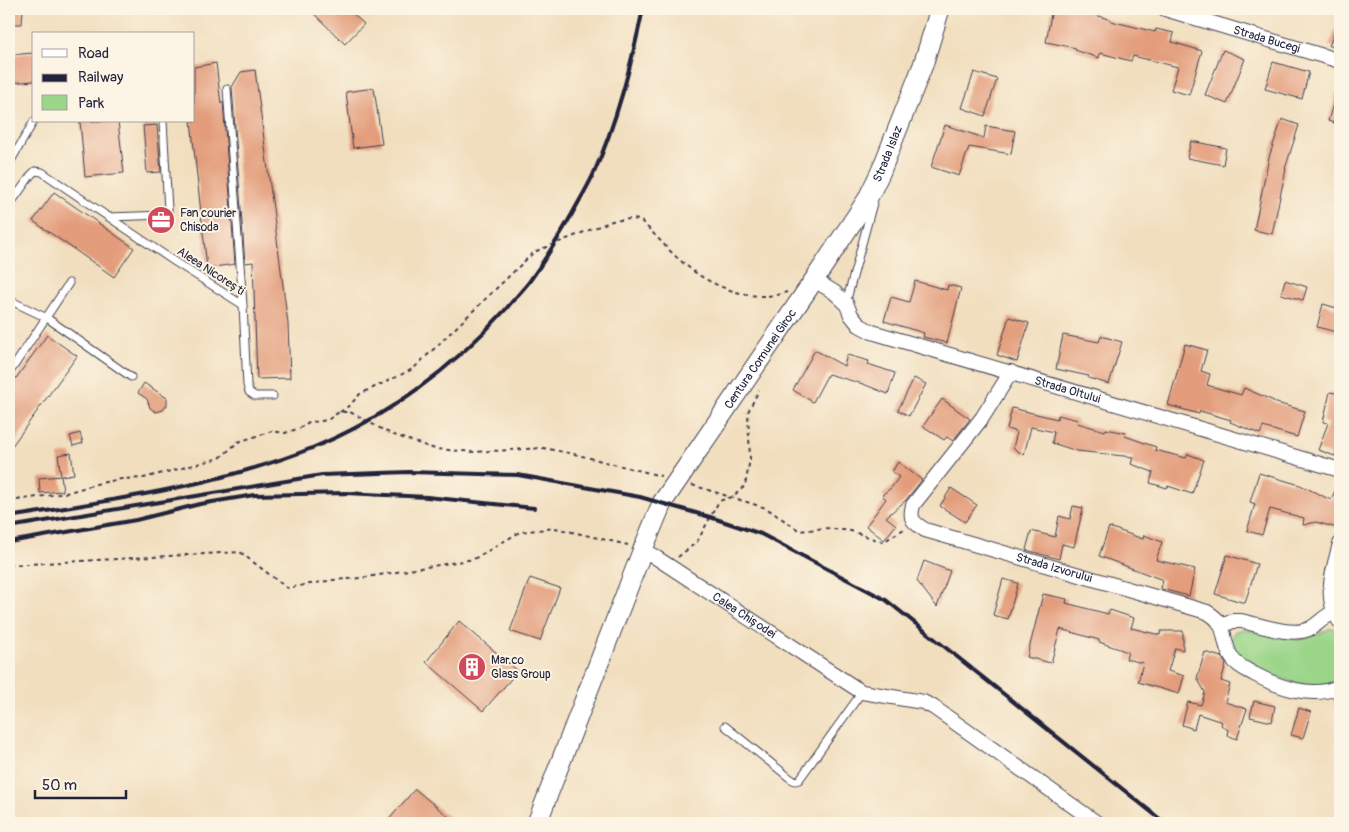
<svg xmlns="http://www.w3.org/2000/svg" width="1349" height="832" font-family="Pangolin,sans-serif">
	<rect width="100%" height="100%" fill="#fcf5e5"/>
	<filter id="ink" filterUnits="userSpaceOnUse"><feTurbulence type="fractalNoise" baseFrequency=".02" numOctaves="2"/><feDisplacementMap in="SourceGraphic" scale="10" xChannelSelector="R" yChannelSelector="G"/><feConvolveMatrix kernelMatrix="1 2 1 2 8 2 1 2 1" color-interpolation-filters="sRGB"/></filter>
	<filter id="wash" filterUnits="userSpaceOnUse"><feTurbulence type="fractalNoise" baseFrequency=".0096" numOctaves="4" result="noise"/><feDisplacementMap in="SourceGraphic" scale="20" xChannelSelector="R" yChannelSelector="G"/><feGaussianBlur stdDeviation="1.12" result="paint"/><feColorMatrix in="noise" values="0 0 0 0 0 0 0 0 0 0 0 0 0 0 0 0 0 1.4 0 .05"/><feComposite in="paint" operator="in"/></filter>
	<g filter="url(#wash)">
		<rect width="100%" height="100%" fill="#f1debe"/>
		<!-- green -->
		<path fill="#9ad589" stroke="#5e7c62" d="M1331,628l9,2v53c-10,1 -24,5 -34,3 -16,-3 -56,-19 -67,-30 -5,-5 -7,-10 -9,-17l5,-8 9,-2 55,11 20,-6z"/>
		<g id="blocks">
			<!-- building -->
			<path fill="#e39d7c" d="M9,9h14l-1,15h-13z
				M309,9h39l16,15 -19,20z
				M1052,9h19l16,3 24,8v1l44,11 1,-3 18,4 -2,9 30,9 -13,44 -18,-5 7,-23 -45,-11 -2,5 -31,-8 -1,5 -24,-8 1,-2 -30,-6z
				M1340,19v28l-11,-1z
				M1223,50l22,9 -18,45 -22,-9z
				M34,53v28l-25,2v-28z
				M1273,62l36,10 -7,27 -37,-10z
				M216,63l5,41 2,-3 12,163 -28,4 -16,-147h3v-54z
				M255,70l33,254 2,54 -33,1 -4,-117 -8,1 -13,-176 9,-15z
				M974,72l23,7 -12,37 -23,-8z
				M374,88l8,56 -29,4 -7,-56z
				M1337,90h3v35l-12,-4z
				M1282,119l17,6 -14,44h1l-14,65 -18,-4 15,-73z
				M80,121h38l6,52 -39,4z
				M157,125l4,47 -14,1 -4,-47z
				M945,125l39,13 2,-12 29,5 -4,23 -42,-7 -10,29 -28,-9z
				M1191,141l35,7 -3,17 -36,-7z
				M54,192l80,56 -20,29 -81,-56z
				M1285,280l22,7 -4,13 -22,-6z
				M915,281l32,9 1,-5 13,3 -14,55 -24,-6 1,-4 -40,-12 7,-24 18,5z
				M1323,304l17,5v24l-23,-6z
				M1009,317l20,6 -12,39 -20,-7z
				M47,335l30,21 -68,94v-62z
				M1063,335l36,7 2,-6 21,6 -13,42 -21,-6 1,-2 -33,-7z
				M1185,344l22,6 -6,21 9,3 -3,11 34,10 3,-7 30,13 -1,1 32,9 -8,26 -34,-10 -3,7 -30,-12 1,-2 -31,-9 -1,3 -31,-9z
				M815,350l29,16 3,-11 22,6 -1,3 27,9 -7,21 -25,-10 -35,-10 -15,28 -20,-12z
				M914,378l12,6 -17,32 -11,-6z
				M144,383l23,15v7l-4,5 -7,2 -6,-4 -3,-9 -9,-6z
				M1330,392l10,2v16l-4,23 4,2 -5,21 -17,-6 10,-27 -5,-1z
				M942,399l28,20 -17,22 -6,-4 -3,3 -21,-14z
				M1012,408l45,11 1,-4 20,5 -1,3 28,8 1,-2 20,4 -1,3 31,11 -1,3 31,8 2,-4 16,6 -12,34 -24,-8 -1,2 -17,-5 3,-11 -22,-8 2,-7 -56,-6 -25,-8 2,-11 -23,-5 -7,28 -11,-7 4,-16 -10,-3z
				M80,433l3,10 -10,3 -3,-10z
				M71,453l3,21 -13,2 -3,-21z
				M898,462l24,18 -17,21 -19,16 10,8 -12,15 -18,-14 20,-27 -4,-4 9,-7 8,-11 -7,-5z
				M1259,473l41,12 31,15 9,-21v38l-3,11 -21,-6 -13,3 1,-7 -34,-9 -8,26 -15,-4 8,-27 -5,-2z
				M61,476l2,15 -23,2 -1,-15z
				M951,488l26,17 -12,17 -25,-16z
				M1073,506l10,2 -9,39 -12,-3 -3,15 -33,-9 5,-19 24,6 4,-21 11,3z
				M1109,527l34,12 1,-4 18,7 -6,18 39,9 -6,27 -28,-7 2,-9 -64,-24z
				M1227,555l30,9 -12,39 -30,-9z
				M924,561l26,10 -13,36 -20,-26z
				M530,578l30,10 -20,53 -30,-10z
				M1003,579l15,4 -10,36 -15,-4z
				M1043,594l24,5 -1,4 42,11 2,-4 24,8 -3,10 29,7 1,-4h22v19l-8,-2 -7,23 16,5 -5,18 -41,-12 5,-19 -17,-4 2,-7 -29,-10v-2l-39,-11 -9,34 -24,-6z
				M459,621l59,50 -35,40 -57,-49z
				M1205,652l16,5 5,7 -5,17 9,3 -5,18 22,7 -10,30 -10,-4 1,-5 -7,-5 1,-3 -24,-8 -4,15 -12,-4 6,-23 13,3 4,-13 -8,-14z
				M1254,701l21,5 -3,16 -22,-5z
				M1299,708l12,4 -8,26 -12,-3z
				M415,789l41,34h-70z"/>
		</g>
	</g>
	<g filter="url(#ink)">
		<use href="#blocks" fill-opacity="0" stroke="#413e4f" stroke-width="1"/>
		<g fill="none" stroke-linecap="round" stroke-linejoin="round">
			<defs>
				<path id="lane" d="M227,89l16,216 4,80 2,7 6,4h18
					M9,164l25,-43
					M9,206l22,-31 4,-4 7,1 133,90 68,43
					M108,217l58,-2 2,-5 -5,-89
					M9,300l38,18 84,59
					M846,303l27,-100
					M10,372l59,-89
					M1335,689l5,16
					M1340,719v18
					M725,726l66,53 4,2 4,-1 63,-88"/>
				<g id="street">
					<path id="s1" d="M1165,9l175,52"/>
					<path id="s2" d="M814,280l20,12 12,11 5,12 8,10 13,7 468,138"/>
					<path id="s3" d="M1011,372l-29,46 -69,87c-4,15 0,17 12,25l282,82c23,13 13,28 25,46 5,8 15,12 22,16 24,13 60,26 86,12"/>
					<path d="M1340,544c-7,26 -17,54 0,78"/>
					<path id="s4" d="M643,549l211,138 8,5 61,10 10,5 164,116"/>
					<path d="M1222,626l11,-5h8c20,4 52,17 70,7 8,-5 14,-12 23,-16"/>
				</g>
				<g id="secondary">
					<path id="s5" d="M537,823l106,-274 19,-46 152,-223 53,-80 14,-29 42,-106 17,-56"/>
				</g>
			</defs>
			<!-- lane casing -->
			<use href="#lane" stroke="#413e4f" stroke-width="9"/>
			<!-- street casing -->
			<use href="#street" stroke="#413e4f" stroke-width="16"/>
			<!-- secondary casing -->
			<use href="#secondary" stroke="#413e4f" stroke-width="21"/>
			<!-- path -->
			<path stroke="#413e4f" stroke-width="2" stroke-dasharray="4 4" stroke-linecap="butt" d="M340,412l10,-7 10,-11 53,-25 121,-117 78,-31 19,-2 9,1c16,15 30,33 47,46 24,21 69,38 100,26
				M692,485l74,23 34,23 25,-3 26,3 32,11 21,-13
				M9,501l57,-8 30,-9 25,-5 23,-1 76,-20 18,-16 34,-11 13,2 15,-5 10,-7 8,1 11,-3 10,-7h11l41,22 44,15 40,3 68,-4 31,6 87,22
				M678,557l19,-15 22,-41 13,-4 13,-11 5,-27 -2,-47 11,-22
				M9,565l231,-13 47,36 46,-8 28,-2 113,-19 46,-27 35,-4 73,17"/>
			<!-- lane -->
			<use href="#lane" stroke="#fff" stroke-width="7"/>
			<!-- street -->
			<use href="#street" stroke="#fff" stroke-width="14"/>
			<!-- secondary -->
			<use href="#secondary" stroke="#fff" stroke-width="19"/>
			<!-- rail -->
			<path stroke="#22223b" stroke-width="4" d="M9,517c100,-16 208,-31 303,-69 74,-30 141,-80 194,-139 7,-9 16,-18 23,-27 16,-22 30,-45 43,-68 7,-13 15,-26 21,-39 24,-53 38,-110 50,-166
				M9,527l313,-52 87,-3 109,3 122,22 70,20 51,17 125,66 279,223
				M9,542l127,-22 64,-16 54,-9 92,-2 81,4 107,11"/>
		</g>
	</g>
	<!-- icons -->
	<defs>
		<symbol id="office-disc" viewBox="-11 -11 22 22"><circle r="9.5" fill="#d1495b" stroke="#fcf5e5"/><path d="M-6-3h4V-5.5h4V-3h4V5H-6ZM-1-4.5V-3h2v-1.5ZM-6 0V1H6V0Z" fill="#fff"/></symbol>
		<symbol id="building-disc" viewBox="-11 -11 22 22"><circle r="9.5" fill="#d1495b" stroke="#fcf5e5"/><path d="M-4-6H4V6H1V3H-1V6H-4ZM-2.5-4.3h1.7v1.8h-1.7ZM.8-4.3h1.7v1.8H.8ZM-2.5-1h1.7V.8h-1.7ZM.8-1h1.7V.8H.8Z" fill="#fff"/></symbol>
	</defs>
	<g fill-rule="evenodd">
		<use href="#office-disc" x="145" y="204" width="32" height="32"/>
		<use href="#building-disc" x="456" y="651" width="32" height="32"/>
	</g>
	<g text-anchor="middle" stroke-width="4" stroke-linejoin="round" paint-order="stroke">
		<!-- street labels -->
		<g font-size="12" fill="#22223b" stroke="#fcf5e5">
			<text dy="4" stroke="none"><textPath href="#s1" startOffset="106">Strada Bucegi</textPath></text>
			<text dy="4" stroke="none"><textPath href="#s5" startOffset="760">Strada Islaz</textPath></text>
			<text transform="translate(211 271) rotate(33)" y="4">Aleea Nicorești</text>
			<text dy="4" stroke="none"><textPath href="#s5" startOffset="518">Centura Comunei Giroc</textPath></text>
			<text dy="4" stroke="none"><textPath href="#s2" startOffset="284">Strada Oltului</textPath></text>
			<text dy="4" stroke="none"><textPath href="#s3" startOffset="331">Strada Izvorului</textPath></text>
			<text dy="4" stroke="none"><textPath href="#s4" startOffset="121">Calea Chișodei</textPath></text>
		</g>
		<!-- poi labels -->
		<g font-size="12" fill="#22223b" stroke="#fcf5e5" text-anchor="start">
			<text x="180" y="217">Fan courier<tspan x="180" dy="14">Chisoda</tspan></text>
			<text x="491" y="664">Mar.co<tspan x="491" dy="14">Glass Group</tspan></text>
		</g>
	</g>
	<!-- margin -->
	<rect width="1349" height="832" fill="none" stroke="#fcf5e5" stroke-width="30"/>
	<!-- legend -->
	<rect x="32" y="32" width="162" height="90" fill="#fcf5e5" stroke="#a5a1a1"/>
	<rect x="42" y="49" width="25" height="8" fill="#ffffff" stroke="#a5a1a1"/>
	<text x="78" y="58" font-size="15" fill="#22223b">Road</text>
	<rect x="42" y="74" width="25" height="8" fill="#22223b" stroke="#a5a1a1"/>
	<text x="78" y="82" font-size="15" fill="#22223b">Railway</text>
	<rect x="42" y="95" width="25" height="15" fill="#9ad589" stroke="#a5a1a1"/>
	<text x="78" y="108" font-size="15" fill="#22223b">Park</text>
	<!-- scale -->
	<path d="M35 790v8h91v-8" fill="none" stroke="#22223b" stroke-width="2.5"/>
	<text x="42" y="790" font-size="15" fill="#22223b" stroke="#fcf5e5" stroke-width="4" paint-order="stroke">50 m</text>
</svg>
